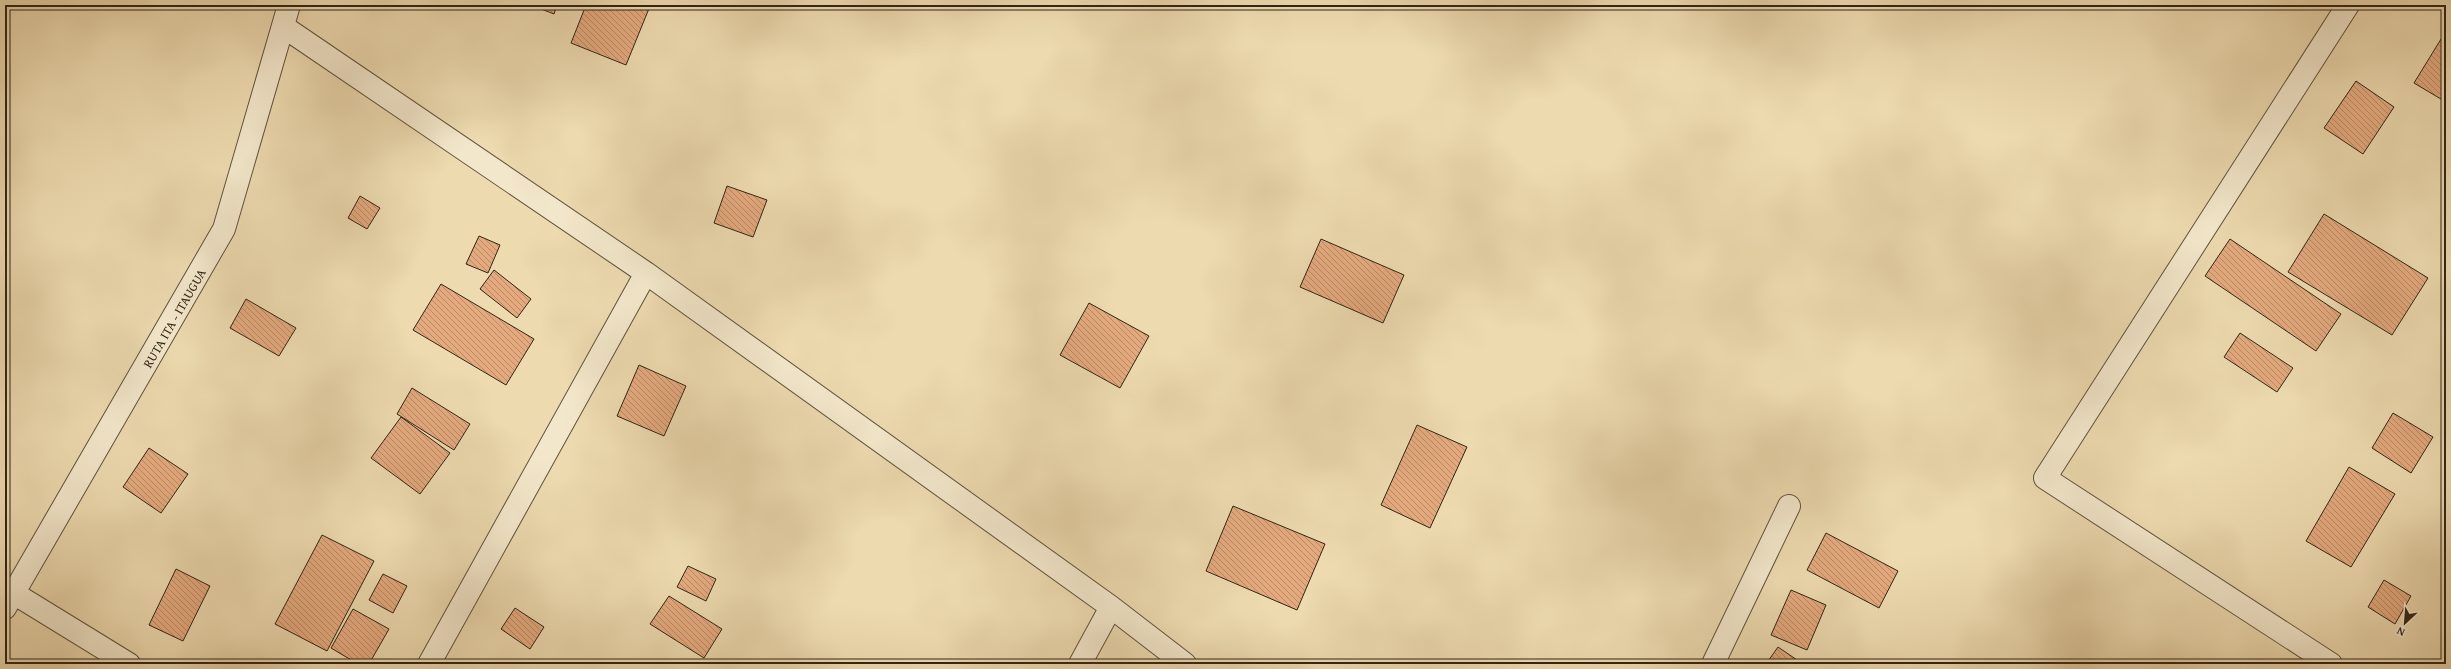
<svg xmlns="http://www.w3.org/2000/svg" width="2451" height="669" font-family="'Gentium Book Plus',serif">
	<defs>
		<pattern id="building-back-hatch" width="6" height="6" patternUnits="userSpaceOnUse"><rect width="6" height="6" fill="#e4aa7e"/><path d="M-1 5l2 2M0 0l6 6M5-1l2 2" fill="none" stroke="#b98a66"/></pattern>
	</defs>
	<rect width="100%" height="100%" fill="#eddaaf"/>
	<filter id="stains"><feTurbulence type="fractalNoise" baseFrequency=".005" numOctaves="4"/><feColorMatrix values="0 0 0 0 .2 0 0 0 0 .09 0 0 0 0 .02 0 0 0 .5 -.17"/></filter>
	<radialGradient id="worn" r=".72"><stop offset=".6" stop-color="#630" stop-opacity="0"/><stop offset="1" stop-color="#630" stop-opacity=".3"/></radialGradient>
	<!-- building -->
	<path fill="url(#building-back-hatch)" stroke="#302516" d="M531,5h26l-3,9z
		M586,5l64,1 -24,59 -55,-22z
		M2446,31v71l-32,-19z
		M2356,81l38,26 -31,47 -39,-26z
		M727,186l40,14 -14,37 -39,-14z
		M360,196l20,12 -13,21 -19,-11z
		M2324,214l104,64 -36,57 -104,-63z
		M479,236l21,9 -12,28 -22,-9z
		M1321,239l83,36 -21,48 -83,-36z
		M2230,239l111,75 -25,37 -111,-75z
		M494,270l37,29 -14,19 -37,-29z
		M441,284l93,55 -28,46 -93,-55z
		M246,299l50,29 -17,28 -49,-28z
		M1089,303l60,33 -29,52 -60,-33z
		M2240,333l53,35 -16,24 -53,-35z
		M639,365l47,21 -22,50 -47,-20z
		M412,388l58,36 -16,26 -57,-36z
		M2393,413l40,24 -22,36 -39,-25z
		M401,417l49,36 -30,41 -49,-36z
		M1417,425l50,22 -37,81 -49,-23z
		M149,448l39,26 -27,39 -38,-26z
		M2349,467l46,27 -44,73 -45,-26z
		M1233,506l92,38 -28,66 -91,-39z
		M1826,533l72,38 -19,37 -72,-38z
		M322,535l52,26 -47,90 -52,-27z
		M688,566l28,13 -10,22 -29,-14z
		M176,569l34,17 -27,55 -34,-16z
		M383,574l24,12 -14,27 -24,-13z
		M2384,580l27,16 -16,28 -27,-17z
		M1791,590l35,15 -19,45 -36,-15z
		M669,596l53,33 -18,29 -54,-34z
		M515,608l29,19 -14,22 -29,-20z
		M353,609l36,20 -20,35h-11l-27,-16z
		M1778,647l25,17h-37z"/>
	<g fill="none" stroke-linecap="round" stroke-linejoin="round">
		<defs>
			<path id="street" d="M284,27l362,246 465,334 74,57
				M15,594l114,70
				M5,608l219,-379 65,-224
				M429,664l217,-391
				M1080,664l31,-57
				M1713,664l76,-158
				M2331,664l-286,-186 303,-473"/>
		</defs>
		<!-- street casing -->
		<use href="#street" stroke="#5f523c" stroke-width="24"/>
		<!-- street -->
		<use href="#street" stroke="#f3e7cb" stroke-width="22"/>
	</g>
	<g text-anchor="middle" stroke-width="4" stroke-linejoin="round" paint-order="stroke">
		<!-- street labels -->
		<g font-size="13" fill="#302516" stroke="#f3e7cb">
			<text transform="translate(174 318) rotate(-60)" y="5">RUTA ITA - ITAUGUA</text>
		</g>
	</g>
	<!-- margin -->
	<rect width="2451" height="669" fill="none" stroke="#eddaaf" stroke-width="20"/>
	<rect x="6" y="6" width="2439" height="657" fill="none" stroke="#302516" stroke-width="2"/>
	<rect x="10" y="10" width="2431" height="649" fill="none" stroke="#302516"/>
	<!-- north arrow -->
	<g transform="translate(2405 623) rotate(206)" stroke="#f3e7cb" stroke-width="3" paint-order="stroke">
	<path d="M0-3L7 15L0 10L-7 15Z" fill="#302516"/>
	<text y="-6" font-size="11" font-weight="bold" text-anchor="middle" fill="#302516">N</text>
	</g>
	<rect width="100%" height="100%" filter="url(#stains)"/>
	<rect width="100%" height="100%" fill="url(#worn)"/>
</svg>
